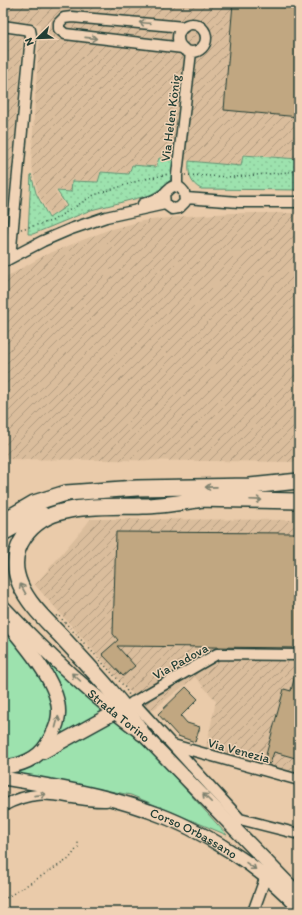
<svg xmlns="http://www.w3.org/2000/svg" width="302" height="915" font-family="Itim,sans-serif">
	<defs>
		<pattern id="industrial-furrows" width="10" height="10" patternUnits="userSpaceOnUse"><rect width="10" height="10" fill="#dabd9c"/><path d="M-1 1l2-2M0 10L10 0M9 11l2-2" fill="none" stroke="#b09b80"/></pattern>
		<pattern id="park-dots" width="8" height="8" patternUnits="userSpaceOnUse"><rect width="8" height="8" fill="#9de2ae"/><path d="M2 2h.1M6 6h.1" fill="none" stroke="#87c396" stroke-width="1.8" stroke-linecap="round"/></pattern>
	</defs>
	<rect width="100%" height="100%" fill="#eacbaa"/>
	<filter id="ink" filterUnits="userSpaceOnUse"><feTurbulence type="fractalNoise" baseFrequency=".025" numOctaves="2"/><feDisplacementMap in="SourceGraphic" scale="8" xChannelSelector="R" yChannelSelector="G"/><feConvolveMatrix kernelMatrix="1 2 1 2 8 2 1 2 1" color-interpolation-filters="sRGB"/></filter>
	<g filter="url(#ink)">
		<!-- industrial -->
		<path fill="url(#industrial-furrows)" d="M3,3h296v155l-57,-4 -2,12 -82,-9 -3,9 -24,-2 -2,9 -29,-2 -2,10 -27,-1v11l-16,-1 10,17 -15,9 -12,-23 -7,-29 9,-140 -37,-4z
			M3,34l20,2 -17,203 -3,1z
			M232,213h67v249l-296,-3v-180l42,-24 63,-25 34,-9 45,-5z
			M91,519l208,1v257l-95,-20 12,-56 -21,-24 -46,36 -114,-128z"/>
		<!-- green -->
		<path fill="#9de2ae" stroke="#5e9071" d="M3,626l25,31 23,37 2,31 -19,28 -31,10z
			M26,639l82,73 -51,28 5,-19z
			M114,718l47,44 66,73 -96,-40 -116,-22 26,-13z"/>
		<!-- park -->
		<path fill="url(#park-dots)" stroke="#5e9071" d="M243,155l56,4v31l-98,-1c-11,-6 -13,-15 -12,-28l52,5z
			M159,158l15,2 -3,19 -7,8 -14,8 -59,15 -58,24h-5l3,-60 5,19 13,25 18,-12 -10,-15 14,1 1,-11 26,1 3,-10 28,2 3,-9 24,2z"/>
		<!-- building -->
		<path fill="#c1a781" stroke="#1f3d34" d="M233,3l66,5v109l-75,-7z
			M116,532l183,1v115l-182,-2 18,20 -12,10 -21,-22 16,-14 -5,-6z
			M297,667h2v92l-25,-7 -4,12 -6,-2 20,-73 7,2z
			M186,687l12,12 -17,17 6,7 13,4 -5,15 -17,-6 -20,-22z"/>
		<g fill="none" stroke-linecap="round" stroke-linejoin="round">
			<defs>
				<path id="minor" d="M178 38a14 14 0 1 1 28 0a14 14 0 1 1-28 0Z
					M3,26l27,4 1,5 -21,223
					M183,48l-118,-14 -6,-5v-6l5,-5 8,-1 112,10
					M177,187v-12l14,-123
					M186,198l53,4h60
					M143,204c6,-2 16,-5 21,-10 6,-7 12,-13 20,-2l1,10 -6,6 -7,1 -7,-5 -1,-10
					M3,262l40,-21 28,-12 35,-12 59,-13
					M133,702l107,117 -6,7
					M125,707l92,-53 82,1
					M173,745l126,35
					M3,806c42,-23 62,-4 103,-5
					M240,819l59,15
					M253,912l13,-36"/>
				<g id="major">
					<path id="s1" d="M3,607c42,45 89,89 139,126l157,162"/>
					<path d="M3,618c19,24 61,68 55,100 -1,9 -6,18 -11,26 -9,15 -27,22 -44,23"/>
					<path d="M43,752l78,-43"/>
					<path id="s2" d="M3,778c49,8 99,16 146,33 51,17 114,57 150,97"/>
				</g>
				<path id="highway" d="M194,499l105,2
					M3,521l31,-18 32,-10 71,-5 113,-2 49,-5
					M3,533l37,-21
					M142,733c-23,-36 -53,-66 -81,-97 -15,-16 -33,-32 -41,-52 -15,-35 11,-66 45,-73 25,-6 52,-4 78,-5 20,0 40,-4 60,-7"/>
			</defs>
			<!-- minor casing -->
			<use href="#minor" stroke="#1f3d34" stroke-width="13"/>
			<!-- major casing -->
			<use href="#major" stroke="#1f3d34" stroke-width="16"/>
			<!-- highway casing -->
			<use href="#highway" stroke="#1f3d34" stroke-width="18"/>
			<!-- path -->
			<path stroke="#1f3d34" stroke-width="1.5" stroke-dasharray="1 3" stroke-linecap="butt" d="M185,175l49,2 65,-6
				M21,229l31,-8 42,-26 47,-15 28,-6
				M3,591l7,8
				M56,616l2,-1 66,71 5,9
				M3,900l66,-41 9,-12v-7"/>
			<!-- minor -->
			<use href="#minor" stroke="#f0d3b6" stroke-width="10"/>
			<!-- major -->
			<use href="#major" stroke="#f0d3b6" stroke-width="13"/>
			<!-- highway -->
			<use href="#highway" stroke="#f0d3b6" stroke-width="15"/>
		</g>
		<!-- one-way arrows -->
		<defs><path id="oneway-shaft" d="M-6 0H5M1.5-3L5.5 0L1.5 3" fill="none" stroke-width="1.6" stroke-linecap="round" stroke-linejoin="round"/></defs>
		<g stroke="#7d806e">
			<use href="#oneway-shaft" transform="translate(145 23) rotate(-175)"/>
			<use href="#oneway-shaft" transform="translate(91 38) rotate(6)"/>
			<use href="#oneway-shaft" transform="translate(211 487) rotate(179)"/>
			<use href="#oneway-shaft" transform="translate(256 500) rotate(2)"/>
			<use href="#oneway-shaft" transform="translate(23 589) rotate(-119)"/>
			<use href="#oneway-shaft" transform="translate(76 677) rotate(-138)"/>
			<use href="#oneway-shaft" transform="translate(57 722) rotate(-75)"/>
			<use href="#oneway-shaft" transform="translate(40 795) rotate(-6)"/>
			<use href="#oneway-shaft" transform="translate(207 798) rotate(-135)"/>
			<use href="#oneway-shaft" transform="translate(251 866) rotate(35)"/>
		</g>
	</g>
	<g text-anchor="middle" stroke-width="3" stroke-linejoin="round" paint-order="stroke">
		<!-- street labels -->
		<g font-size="13" fill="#1f3d34" stroke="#f0d3b6">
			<text transform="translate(170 118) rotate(-83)" y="5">Via Helen König</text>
			<text transform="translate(180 661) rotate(-29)" y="5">Via Padova</text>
			<text dy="5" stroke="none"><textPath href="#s1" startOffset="159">Strada Torino</textPath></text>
			<text transform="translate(239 750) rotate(15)" y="5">Via Venezia</text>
			<text dy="5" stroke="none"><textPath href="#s2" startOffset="200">Corso Orbassano</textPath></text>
		</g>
	</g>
	<!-- margin -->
	<rect width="302" height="915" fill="none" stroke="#f0d3b6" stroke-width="16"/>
	<rect x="8" y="8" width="286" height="899" fill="none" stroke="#1f3d34" stroke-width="1.5" filter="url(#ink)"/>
	<!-- north arrow -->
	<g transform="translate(38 38) rotate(247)" stroke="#f0d3b6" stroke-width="3" paint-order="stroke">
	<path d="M0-3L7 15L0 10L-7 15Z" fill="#1f3d34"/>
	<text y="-6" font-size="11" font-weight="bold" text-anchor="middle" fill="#1f3d34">N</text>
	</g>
</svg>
